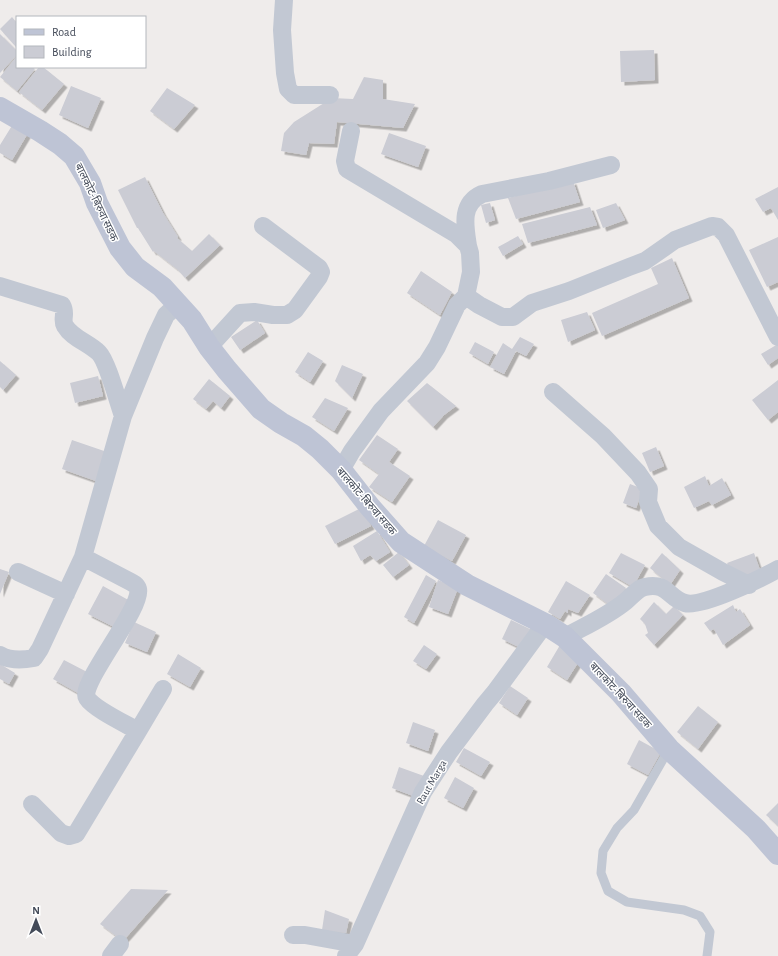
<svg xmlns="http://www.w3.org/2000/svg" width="778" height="956" font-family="'Alegreya Sans','Noto Sans Devanagari',sans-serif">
	<defs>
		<filter id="shadow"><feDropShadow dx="3.5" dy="3.5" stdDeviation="0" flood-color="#0004"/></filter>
	</defs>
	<rect width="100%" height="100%" fill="#efeceb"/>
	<!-- building -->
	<path fill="#cbccd4" filter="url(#shadow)" d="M12,17l5,6v25l-17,-19z
		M0,34l17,17v4l-17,18z
		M654,50l1,30 -34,2 -1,-31z
		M17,56v11h15l3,2 -18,22 -17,-14z
		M39,67h4l21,17 -22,26 -23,-18z
		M364,77l19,3v19l32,5 -12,24 -66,-6 -3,22 -25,-1 -3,12 -25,-4 3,-18 10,-11 38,-24 21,1z
		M71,86l30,12 -13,30 -29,-13z
		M167,88l28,17 -21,24 -24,-18z
		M13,124l15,9 -16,27 -12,-7v-8z
		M389,133l37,13 -8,21 -37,-13z
		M145,177l18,36 15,24 -1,1 15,13 17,-17 11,11 -35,33 -7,-8 -24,-19 -1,1 -15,-24h-1l-19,-38z
		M573,181l7,21 -64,17 -8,-21z
		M778,187v33l-7,-12 -8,4 -8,-13z
		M490,203l5,17 -9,3 -5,-18z
		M616,203l9,17 -22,8 -7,-18z
		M590,207l7,18 -69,18 -6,-19z
		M518,236l5,8 -20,12 -5,-9z
		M778,237v45l-11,5 -18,-37z
		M672,258l17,40 -87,38 -10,-23 66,-29 -7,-16z
		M421,271l31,21 -12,23 -33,-22z
		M587,312l8,18 -27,12 -7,-22z
		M257,320l8,13 -25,17 -9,-13z
		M520,337l14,7 -8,12 -10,-5 -12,23 -14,-7 13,-24 9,6z
		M475,342l19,10 -6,12 -19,-11z
		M778,344v14l-10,7 -7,-11z
		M308,352l15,9 -13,21 -15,-10z
		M0,361l16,14 -13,15 -3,-3z
		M342,365l21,9 -11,24 -17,-17z
		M98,376l5,20 -28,7 -5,-20z
		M209,379l21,17 -9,12 -8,-7 -7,8 -13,-10z
		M778,380v32l-10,8 -16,-20z
		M427,383l29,23 -12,9 -11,12 -26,-26z
		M325,398l23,10 -14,23 -22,-14z
		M377,435l21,14 -9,13 21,14 -18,26 -23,-15 10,-13 -20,-14z
		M72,440l35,12 -11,29 -34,-12z
		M656,447l8,19 -14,6 -8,-19z
		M705,476l4,10 13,-8 9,17 -19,10 -3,-4 -15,7 -10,-21z
		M630,484l13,5 -7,19 -13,-5z
		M361,508l10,18 -36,18 -10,-18z
		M438,520l28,15 -14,26 -28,-15z
		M377,531l13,21 -14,9 -6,-6 -9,6 -8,-15z
		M399,552l10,13 -16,12 -10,-12z
		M621,553l24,12 -12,22 -24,-14z
		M662,553l18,17 -10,15 -20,-17z
		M754,553l7,20 -18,5 -11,-6 -5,-9z
		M0,569l9,3 -9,22z
		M606,574l20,14 -14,19 -19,-14z
		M426,575l10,6 -22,42 -10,-6z
		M438,580l20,8 -10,26 -19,-7z
		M566,581l24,14 -12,18 -10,-4v4l-3,-2 -5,8 -12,-7z
		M103,586l29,16 -14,27 -30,-15z
		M654,602l12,12 8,-8 9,9 -29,30 -9,-10 3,-2 -3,-9 -5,-5z
		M733,605l3,7 4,-3 10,16 -27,20 -9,-16 -4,2 -6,-8z
		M511,620l21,10 -9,19 -21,-10z
		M134,622l22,10 -9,20 -22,-9z
		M424,645l13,9 -11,15 -13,-8z
		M560,645l21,13 -14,22 -20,-13z
		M178,654l23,14 -11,19 -23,-13z
		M64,660l25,13 -11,20 -25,-14z
		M0,664l15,9 -6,11 -9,-5z
		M510,686l18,12 -11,17 -18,-12z
		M698,706l20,16 -20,27 -21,-17z
		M413,722l22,8 -7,21 -22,-8z
		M639,740l22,12 -13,23 -21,-11z
		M464,748l26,14 -9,14 -25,-14z
		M399,767l25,9 -8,21 -24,-9z
		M455,777l19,11 -11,20 -19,-10z
		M778,803v23l-12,-11z
		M131,889l37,1 -45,51 -23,-17z
		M325,910l24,9 -3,14 -24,-3z"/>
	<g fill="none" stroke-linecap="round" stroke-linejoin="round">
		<!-- lane -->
		<path stroke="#c2c8d3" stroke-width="9" d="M669,749l-35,61 -17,18 -14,23 -2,22 7,18 19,11 57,8 16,6 10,16 -3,24"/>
		<!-- street -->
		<path stroke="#c2c8d3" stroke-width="18" d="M284,0l-2,30 3,43 3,16 6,6h36
			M468,246c-3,-20 -8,-42 14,-52l67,-13 62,-16
			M0,286l62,19c5,9 -1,14 3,21 7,12 24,17 34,27 8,8 19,49 24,63
			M466,296l13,9 23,12h11l19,-14 37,-12 60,-24 16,-6 30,-21 37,-14 6,1 8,8 52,102
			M209,347l31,-34 14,-1 19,3h14l8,-5 24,-33 2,-5 -2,-4 -56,-42
			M553,392l50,44 35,37 11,16 -1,13 10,24 21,21 44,25 26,13
			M341,470l11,-19 29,-40 46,-48 10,-16 20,-42 9,-9 5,-24 -1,-19 -2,-7 -12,-12 -109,-65 -2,-8 6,-30
			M83,557l46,24c4,2 8,4 9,8 5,19 -60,96 -51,109 7,11 39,26 51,33
			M18,572l48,22
			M565,637c20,-11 43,-21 61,-36 5,-4 12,-13 19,-14 23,-5 23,11 40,16 16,5 77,-25 93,-34
			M0,655c10,6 23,5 34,3l6,-9 43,-92 40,-141 32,-78 11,-23 12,-11
			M32,804l29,29 8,3 7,-2 62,-103 25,-42
			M293,935h12l50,9
			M111,956l9,-12
			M346,956l9,-12 68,-152 26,-40 36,-48 10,-12 50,-68"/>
		<!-- secondary -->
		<path stroke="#bec4d5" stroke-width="22" d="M0,108l40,23 20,13 14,12 16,27 7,20 23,45 15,19 27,20 30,33 17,27 18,23 34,39 20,14 23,13 16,13 21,21 29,37 31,35 66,43 78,39 20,13 56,56 48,56 87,80 22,25"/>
	</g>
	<g text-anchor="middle" stroke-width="3" stroke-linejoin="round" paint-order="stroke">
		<!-- street labels -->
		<g font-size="11" fill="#444b59" stroke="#fff">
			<text transform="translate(97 202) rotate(64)" y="4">बालकोट-बिरुवा सडक</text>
			<text transform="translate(367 501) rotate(49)" y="4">बालकोट-बिरुवा सडक</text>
			<text transform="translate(621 695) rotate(47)" y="4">बालकोट-बिरुवा सडक</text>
			<text transform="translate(431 782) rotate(-60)" y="4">Raut Marga</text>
		</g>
	</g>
	<!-- legend -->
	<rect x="16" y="16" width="130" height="52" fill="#ffffff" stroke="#b4b7bd"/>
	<rect x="24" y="29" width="20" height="6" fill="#bec4d5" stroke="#b4b7bd"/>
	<text x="52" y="36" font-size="12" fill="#444b59">Road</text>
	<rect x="24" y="46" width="20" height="12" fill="#cbccd4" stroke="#b4b7bd"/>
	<text x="52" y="56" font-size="12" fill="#444b59">Building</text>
	<!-- north arrow -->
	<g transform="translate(36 920)" stroke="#ffffff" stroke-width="3" paint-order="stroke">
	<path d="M0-3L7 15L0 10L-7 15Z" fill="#444b59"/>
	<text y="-6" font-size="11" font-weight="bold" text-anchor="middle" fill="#444b59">N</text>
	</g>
</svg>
